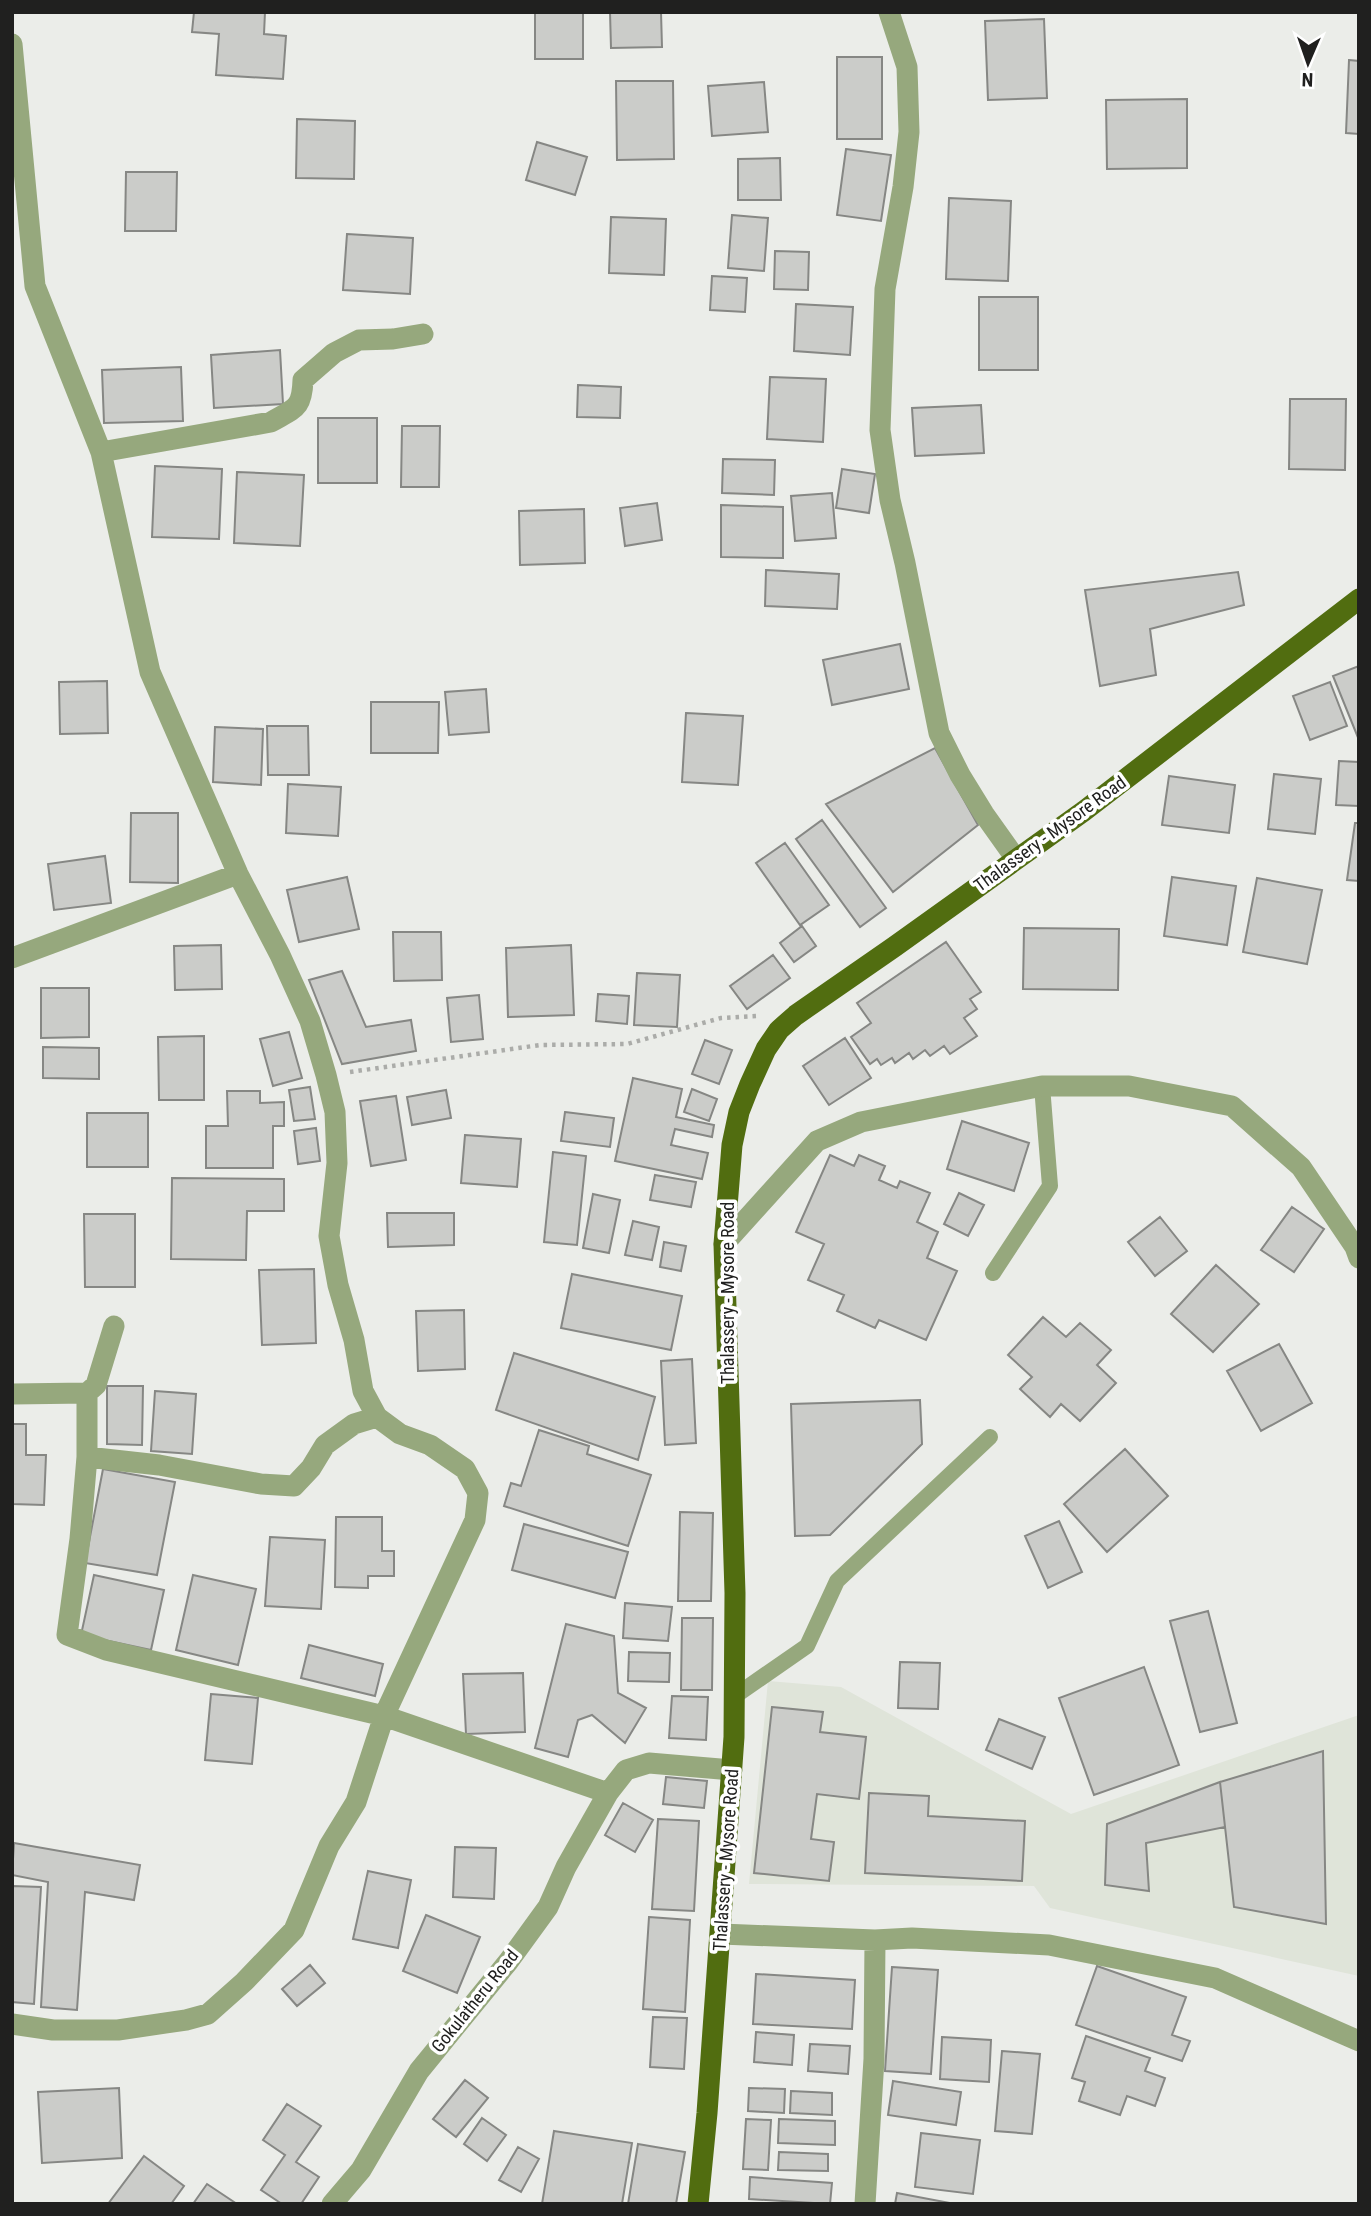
<svg xmlns="http://www.w3.org/2000/svg" width="1371" height="2216" font-family="'Roboto Condensed',sans-serif">
	<rect width="100%" height="100%" fill="#ebede9"/>
	<!-- built -->
	<path fill="#dfe4d9" d="M768,1681l73,6 230,127 288,-99v261l-309,-68 -16,-22 -285,-2z"/>
	<!-- building -->
	<path fill="#cbccc9" stroke="#868784" stroke-width="2" d="M194,12h71l-1,22 22,2 -3,43 -67,-4 3,-41 -27,-2z
		M535,12h48v47h-48z
		M610,12h51l1,35 -51,1z
		M1044,19l3,79 -59,2 -3,-79z
		M837,57h45v82h-45z
		M1349,60l10,1v73l-13,-1z
		M616,81h57l1,78 -57,1z
		M764,82l4,50 -56,4 -4,-50z
		M1187,99v69l-80,1 -1,-69z
		M297,119l58,2 -1,58 -58,-1z
		M537,142l50,15 -12,38 -49,-15z
		M846,149l45,6 -10,66 -44,-6z
		M780,158l1,42h-43v-41z
		M126,172h51l-1,59h-51z
		M949,198l62,3 -3,80 -62,-2z
		M732,215l36,3 -4,53 -36,-3z
		M611,217l55,2 -2,56 -55,-2z
		M347,234l66,4 -3,56 -67,-4z
		M775,251l34,1 -1,38 -34,-1z
		M712,276l35,2 -2,34 -35,-2z
		M979,297h59v73h-59z
		M796,304l57,3 -3,48 -56,-4z
		M280,350l3,54 -69,4 -3,-53z
		M181,367l2,54 -79,2 -2,-53z
		M770,377l56,2 -3,63 -56,-3z
		M578,385l43,2 -1,31 -43,-1z
		M1290,399h56l-1,71 -56,-1z
		M981,405l3,48 -69,3 -3,-48z
		M318,418h59v65h-59z
		M402,426h38l-1,61h-38z
		M723,459l52,1 -1,35 -52,-2z
		M155,466l67,3 -3,70 -67,-2z
		M842,469l33,5 -6,39 -33,-5z
		M237,472l67,3 -4,71 -66,-3z
		M832,493l4,45 -41,3 -4,-45z
		M657,503l5,37 -37,6 -5,-38z
		M721,505l62,2v51l-62,-1z
		M584,509l1,54 -65,2 -1,-54z
		M766,570l73,4 -2,35 -72,-3z
		M1238,572l6,33 -94,24 6,46 -56,11 -15,-96z
		M900,644l9,45 -77,16 -9,-45z
		M1359,666v74l-26,-64z
		M107,681l1,52 -48,1 -1,-52z
		M1330,682l17,44 -37,14 -17,-44z
		M486,689l3,43 -40,3 -4,-43z
		M371,702h68l-1,51h-67z
		M686,713l57,3 -5,69 -56,-3z
		M267,726h41l1,49h-41z
		M215,727l48,2 -2,56 -48,-3z
		M935,748l43,77 -85,67 -67,-88z
		M1339,761l20,1v44l-23,-1z
		M1274,774l47,5 -6,55 -47,-5z
		M1169,776l66,9 -6,48 -67,-8z
		M288,784l53,3 -3,49 -52,-3z
		M131,813h47v70l-48,-1z
		M822,820l64,88 -26,19 -64,-88z
		M1355,823h4v58l-12,-1z
		M785,843l44,62 -29,20 -44,-62z
		M105,856l6,47 -57,7 -6,-46z
		M347,877l12,52 -60,13 -12,-52z
		M1172,877l64,9 -9,59 -63,-9z
		M1257,878l65,12 -15,74 -64,-12z
		M802,926l14,20 -22,16 -14,-19z
		M1024,928l95,1 -1,61 -95,-1z
		M393,932h48l1,48 -48,1z
		M946,942l35,50 -11,7 7,10 -13,9 13,18 -27,18 -6,-8 -14,10 -5,-6 -12,9 -4,-6 -14,10 -3,-5 -11,7 -4,-6 -7,5 -19,-27 20,-14 -14,-20z
		M221,945l1,44 -47,1 -1,-44z
		M571,945l3,70 -66,2 -2,-69z
		M773,955l17,23 -43,31 -17,-23z
		M342,971l24,56 45,-7 5,31 -74,13 -33,-84z
		M637,973l43,2 -3,52 -43,-2z
		M41,988h48v49l-48,1z
		M598,994l31,2 -2,28 -31,-3z
		M479,995l4,44 -32,3 -4,-44z
		M289,1032l13,46 -29,8 -13,-47z
		M204,1036v64h-45l-1,-63z
		M845,1038l26,40 -42,27 -26,-39z
		M705,1040l27,10 -13,34 -27,-10z
		M43,1047l56,1v31l-56,-1z
		M633,1078l49,11 -6,28 38,8 -2,12 -37,-8 -4,16 37,8 -6,26 -87,-18z
		M310,1087l5,32 -21,2 -5,-31z
		M692,1089l25,10 -8,22 -25,-9z
		M446,1090l5,28 -39,7 -5,-28z
		M227,1091h33v12l24,-1v24h-11v42h-67v-42h22z
		M396,1096l10,64 -35,6 -11,-65z
		M565,1112l49,6 -4,29 -49,-6z
		M87,1113h61v54h-61z
		M962,1121l67,22 -15,48 -67,-22z
		M316,1128l4,33 -22,3 -4,-33z
		M465,1135l56,4 -4,48 -56,-4z
		M553,1152l33,4 -9,89 -33,-3z
		M830,1155l24,11 5,-11 26,11 -6,14 18,8 3,-7 30,12 -13,29 21,10 -11,26 30,13 -31,69 -47,-20 -4,8 -38,-17 7,-16 -36,-15 16,-36 -28,-12z
		M655,1175l41,7 -5,25 -41,-7z
		M172,1178l112,1v32h-37l-1,49 -75,-1z
		M959,1193l25,12 -16,31 -24,-12z
		M593,1194l27,6 -11,53 -26,-5z
		M1292,1207l32,22 -30,43 -33,-22z
		M387,1213h67v32l-66,2z
		M84,1214h51v73h-50z
		M1160,1217l27,34 -32,25 -27,-34z
		M633,1221l26,6 -7,33 -27,-5z
		M664,1242l22,4 -5,25 -21,-4z
		M1216,1265l43,39 -46,48 -42,-38z
		M314,1269l2,74 -54,2 -3,-75z
		M572,1274l110,22 -11,54 -110,-22z
		M464,1310l1,59 -47,2 -2,-60z
		M1043,1317l23,20 14,-14 31,27 -14,15 19,18 -36,38 -19,-17 -11,13 -30,-28 12,-12 -24,-22z
		M1279,1344l33,59 -51,28 -34,-60z
		M514,1353l141,44 -17,63 -142,-50z
		M692,1359l4,84 -31,2 -4,-84z
		M107,1386h36l-1,59 -35,-1z
		M155,1391l41,3 -4,60 -41,-3z
		M920,1400l2,44 -92,91 -35,1 -4,-132z
		M12,1424h14v31h20l-2,50 -32,-1z
		M539,1430l50,16 -2,8 64,21 -23,71 -124,-40 7,-23 10,3z
		M1125,1449l43,47 -61,56 -43,-48z
		M103,1469l72,13 -18,93 -72,-12z
		M680,1512l33,1 -2,88h-33z
		M336,1517h46v34h12v25h-26v12l-33,-1z
		M1059,1521l23,51 -34,16 -23,-52z
		M524,1524l104,28 -13,46 -103,-28z
		M270,1537l55,3 -4,69 -56,-3z
		M94,1575l70,15 -13,60 -70,-15z
		M193,1575l63,14 -18,76 -62,-15z
		M625,1603l47,4 -4,34 -45,-3z
		M1208,1611l29,112 -37,9 -30,-111z
		M682,1618h31l-1,72h-31z
		M566,1624l48,12 4,57 28,15 -21,35 -33,-28 -14,5 -10,37 -33,-9z
		M309,1645l74,19 -8,32 -74,-18z
		M629,1652l41,1 -1,29 -41,-1z
		M900,1662l40,1 -2,46 -40,-1z
		M1144,1667l35,98 -85,30 -35,-97z
		M523,1673l2,59 -59,2 -3,-60z
		M211,1694l47,4 -6,66 -47,-4z
		M672,1696l36,1 -2,43 -37,-2z
		M772,1707l51,5 -3,20 46,5 -7,62 -42,-5 -6,45 23,3 -5,39 -75,-8z
		M999,1719l46,18 -13,32 -46,-19z
		M1323,1751l3,173 -92,-17 -14,-125z
		M666,1777l41,4 -3,27 -41,-4z
		M1220,1782l5,45 -79,16 3,48 -44,-6 2,-61z
		M869,1793l60,3 -1,20 97,5 -3,60 -157,-8z
		M623,1803l30,17 -18,32 -30,-17z
		M658,1819l41,2 -5,90 -42,-2z
		M14,1843l126,22 -6,35 -49,-8 -8,118 -36,-3 7,-125 -36,-7z
		M455,1847l41,1 -2,51 -41,-2z
		M368,1871l43,9 -13,68 -45,-9z
		M12,1886l29,1 -7,117 -22,-2z
		M426,1915l54,22 -23,56 -54,-22z
		M649,1917l41,3 -5,92 -42,-3z
		M310,1965l15,18 -28,23 -15,-17z
		M1097,1966l89,31 -14,38 18,6 -8,20 -106,-36z
		M892,1967l46,3 -7,104 -46,-3z
		M756,1974l99,6 -3,49 -99,-5z
		M653,2017l34,1 -3,51 -34,-2z
		M756,2032l38,3 -2,30 -38,-3z
		M1086,2036l64,22 -5,13 20,7 -10,28 -28,-10 -7,19 -41,-14 6,-19 -13,-4z
		M942,2037l49,3 -2,42 -49,-3z
		M810,2044l40,2 -2,28 -40,-3z
		M1002,2051l38,3 -8,80 -37,-3z
		M465,2080l23,18 -32,39 -23,-18z
		M893,2081l68,11 -5,33 -68,-10z
		M119,2088l3,70 -80,5 -4,-71z
		M749,2088l36,1 -1,24 -36,-2z
		M791,2091l41,2v22l-42,-2z
		M287,2104l34,22 -25,36 23,15 -18,27h-19l-21,-14 24,-35 -22,-15z
		M482,2118l24,17 -19,26 -23,-17z
		M746,2119l25,1 -3,50 -25,-1z
		M779,2119l56,2v24l-57,-2z
		M554,2131l78,12 -10,61h-80z
		M921,2133l59,7 -7,54 -58,-7z
		M638,2144l47,8 -9,52h-48z
		M518,2147l21,12 -18,33 -22,-12z
		M779,2152l49,2v17l-50,-1z
		M144,2156l40,30 -13,18h-63z
		M750,2177l82,6 -2,21 -81,-5z
		M207,2184l30,20h-44z
		M897,2193l58,11h-60z"/>
	<g fill="none" stroke-linecap="round" stroke-linejoin="round">
		<!-- path -->
		<path stroke="#abaca9" stroke-width="4.5" stroke-dasharray="3.5 5" stroke-linecap="butt" d="M350,1072l190,-27 87,-1 94,-26 35,-2"/>
		<!-- lane -->
		<path stroke="#96a87d" stroke-width="16" d="M993,1273l57,-87 -8,-100
			M735,1696l72,-50 30,-65 153,-144"/>
		<!-- street -->
		<path stroke="#96a87d" stroke-width="21" d="M889,12l18,55 2,65 -6,55 -18,102 -5,141 10,70 15,63 34,170 21,42 24,39 32,45
			M12,44l23,242 66,166 49,220 88,202 42,81 30,66 16,54 9,37 2,51 -8,73 9,49 16,55 9,51 14,26 23,17 30,11 35,24 13,24 -3,27 -91,196 224,77 18,-23 23,-7 83,7
			M101,452l170,-30c24,-14 31,-13 32,-42l31,-27 25,-13 34,-1 30,-5
			M12,958l226,-84
			M724,1244l93,-103 44,-19 181,-36h87l103,20 69,61 54,80 4,11
			M87,1393v64l72,8 102,19 33,2 17,-18 14,-23 29,-21 23,-7
			M12,1394l75,-1 9,-8 18,-59
			M721,1934l154,6 37,-2 137,7 166,33 144,63
			M12,2024l41,6h65l68,-10 22,-6 36,-32 50,-52 35,-84 27,-44 28,-86 -278,-66 -39,-15 13,-96 7,-82
			M332,2204l29,-34 58,-99 89,-109 40,-55 18,-40 42,-74
			M865,2204l9,-145 1,-119"/>
		<!-- primary -->
		<path stroke="#516d10" stroke-width="21" d="M698,2204l9,-91 27,-376 1,-144 -11,-349 8,-99 7,-33 11,-28 16,-35 13,-19 17,-15 98,-68 190,-136 275,-212"/>
	</g>
	<g text-anchor="middle" stroke-width="7" stroke-linejoin="round" paint-order="stroke">
		<!-- street labels -->
		<g font-size="18" fill="#20201f" stroke="#fff">
			<text transform="translate(1050 834) rotate(-36)" y="6">Thalassery - Mysore Road</text>
			<text transform="translate(728 1293) rotate(-90)" y="6">Thalassery - Mysore Road</text>
			<text transform="translate(726 1860) rotate(-86)" y="6">Thalassery - Mysore Road</text>
			<text transform="translate(475 2001) rotate(-51)" y="6">Gokulatheru Road</text>
		</g>
	</g>
	<!-- border -->
	<rect width="1371" height="2216" fill="none" stroke="#20201f" stroke-width="28"/>
	<!-- north arrow -->
	<g transform="translate(1308 63) rotate(182)" stroke="#ffffff" stroke-width="5" paint-order="stroke">
	<path d="M0-5L12 26L0 18L-12 26Z" fill="#20201f"/>
	<text y="-10" font-size="19" font-weight="bold" text-anchor="middle" fill="#20201f">N</text>
	</g>
</svg>
